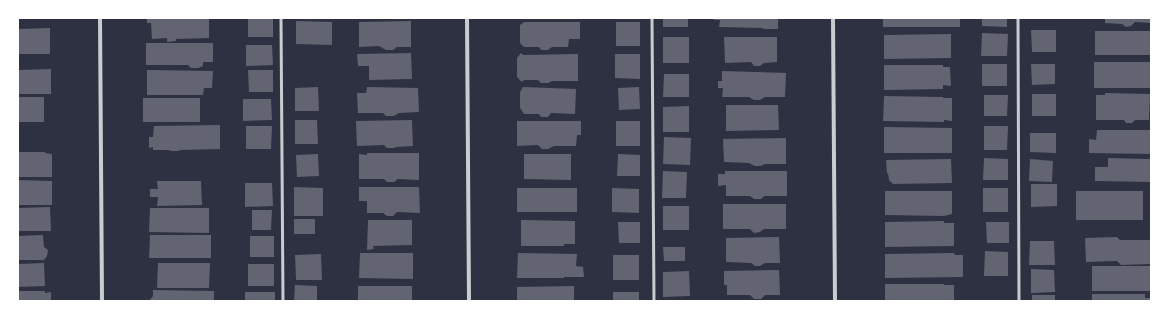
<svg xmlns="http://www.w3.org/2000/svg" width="1169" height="319" font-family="'Varela Round',sans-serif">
	<rect width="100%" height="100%" fill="#2d3142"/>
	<!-- building -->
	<path fill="#626471" d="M147,18h62v20l-33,1v2l-9,1v-4l-15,1 -1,-16h-4z
		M248,18h25v19h-25z
		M663,18h25v9h-25z
		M714,18h64v11h-15v-1l-44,-1 1,-7h-6z
		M883,18h77v9h-77z
		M982,18h25v9l-25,-1z
		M1105,18h46v5l-16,-1 -4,4 -5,1 -4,-3 -17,-1z
		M296,21l36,1v23l-36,-1z
		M411,21v26h-14l-4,3h-7l-7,-4 -20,1v-25z
		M524,22h56v17h-11l-1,8h-16l-4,3h-7l-2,-3h-15l-4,-4v-18z
		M616,22h24v24h-24z
		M50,28v26h-32v-25z
		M1031,30h25v22h-24z
		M1095,31h56v24h-56z
		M982,33l26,1 -1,22h-26z
		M951,34v24l-67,1v-24z
		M663,37h26v26h-26z
		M724,37h53v25l-13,1 -4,3h-6l-3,-4 -26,1z
		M146,43h67v19h-10v4l-5,2h-7l-3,-3h-42z
		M246,45h26l1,20 -27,1z
		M411,53l1,26 -43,1v-14h-11l-1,-12z
		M521,53l2,2 55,-1v27h-26l-4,2h-7l-3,-3h-14l-2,2 -5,-5v-19z
		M615,54h25v25l-25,-1z
		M1094,62h56v26h-56z
		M982,64h25v22h-25z
		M1031,64h24v20l-23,1z
		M884,65h59v2h7l1,19 -8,-1v4l-59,1z
		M51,69v25h-33v-24z
		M147,70l66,1 -1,17h-8l-1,7h-56z
		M248,70h25v22h-24z
		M722,71l64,2 -1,24h-20l-5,3h-6l-5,-3h-27l1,-9h-5v-7h4z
		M664,74h25v23h-26z
		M318,87l1,24h-24v-23z
		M367,87l51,1 1,24 -20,1 -5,3h-8l-3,-3h-25l-1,-20h9z
		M523,87l53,2 -1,25 -24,-1 -3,4h-7l-2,-3h-15l-4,-6v-16z
		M639,87l1,22 -21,1 -1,-22z
		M1105,93l45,1 -1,26h-14l-3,3h-6l-2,-3h-28v-25h9z
		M1032,94h24v22h-24z
		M984,95h24l-1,21h-23z
		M884,96l59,1v1h9v23l-8,-1v2l-61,-1z
		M18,97h26v25h-26z
		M143,98h57v24h-57z
		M243,99h28l1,21 -29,1z
		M726,105h52l1,25 -53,1z
		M689,106v26h-26v-25z
		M295,120h22l1,24h-23z
		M412,120l1,26 -16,1 -4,1h-6l-3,-3 -27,1 -1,-25z
		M517,121h64v14h-4l-1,11h-22l-6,3h-6l-4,-4 -21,1z
		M616,121h24v25h-24z
		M220,125v24l-40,1 -1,1h-8l-2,-1h-16v-3l-4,1v-11h4l1,-11z
		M246,126h26l-1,23h-25z
		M984,126h24l-1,24h-23z
		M884,127l68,1v25h-68z
		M1097,130h53v24l-61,-1v-14l7,1z
		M1030,133h26v20l-26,-1z
		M664,137l27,1 -1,27 -27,-1z
		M786,138v26h-21l-5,2h-5l-6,-3 -25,-1 -1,-23z
		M18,152h27v1l7,1v23h-34z
		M367,153h52v27l-21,-1 -4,3h-7l-3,-3h-25v-25l8,1z
		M318,154l1,22 -22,1 -1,-22z
		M524,154h47v26l-47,-1z
		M618,154l22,1v21h-23z
		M984,158l24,1v21h-25z
		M1108,158l42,1v23l-55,-1v-14h13z
		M951,159l1,24 -59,1 -4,-4 -1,-7 -1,1 -1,-14z
		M1030,159l23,2 -1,21 -23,-1z
		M663,171l24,1 -1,26h-24z
		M725,171h62v25h-23l-3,3h-7l-4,-3h-24v-11l-8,1v-12h7z
		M18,180l34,1v24h-34z
		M157,181h44l1,24 -45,1 1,-9h-8v-8h8z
		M245,183h27l1,23 -28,1z
		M1031,184h26v22l-26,1z
		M294,187l29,1v28h-29z
		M359,187h60l1,26 -23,-1 -4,4h-6l-4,-3h-16v-12h-8z
		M517,188h60v24h-60z
		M612,188l27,1v24l-27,-1z
		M983,188h25v24h-25z
		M885,191h67v23l-8,2 -59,-1z
		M1076,191h67v29h-67z
		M723,204h63v25h-22l-4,3 -6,1 -4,-4h-27z
		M663,206h26v24h-26z
		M50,207l1,24h-33v-23z
		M150,208h59v25l-60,-1z
		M252,210h20l-1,20h-19z
		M294,219h21v15h-21z
		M368,220h44v25l-39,1 1,3 -7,1z
		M521,220l54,1v23h-11v2h-43z
		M944,221v2h10v23l-69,1v-25z
		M618,222h22v21h-21z
		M986,222h23v21h-22z
		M43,235l1,12 4,3 -1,6 -3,4h-26v-24z
		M150,235h61v23h-62z
		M250,236h24v21h-24z
		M779,237l1,26h-15l-5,3h-5l-4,-3 -25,-1v-24z
		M1117,237l3,3h31v24l-30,1 -4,-4 -31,1 -1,-24z
		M1030,241h24l1,24h-26z
		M663,247h22v14h-21z
		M985,251l23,1v24h-24z
		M360,253h53v26l-54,-1z
		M518,253l59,1 -1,12 7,1 1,10h-20v1h-47z
		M954,253l1,2h8v22l-78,1v-24z
		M321,254l1,26h-26l-1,-25z
		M613,255h26v25h-26z
		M44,263l1,23 -27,1v-23z
		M158,263h52l-1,25h-52z
		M248,264h26v22h-26z
		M1092,266h59v25h-59z
		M1031,269l23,1 1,22 -24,1z
		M779,270l1,25h-15l-4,4h-7l-4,-4h-23v-10h-3v-14z
		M689,271l1,25 -27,1v-25z
		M885,284h59v1h10v16h-69z
		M295,285l22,1v15h-23z
		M358,286h54v15h-54z
		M574,286v15h-57v-14z
		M153,290l61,1v10h-65l4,-5z
		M18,291h27v2l6,-1v9h-33z
		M245,292h30v9h-30z
		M613,292h26v9h-26z
		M1092,294h53v4h6v3h-59z
		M1032,295h23v6h-23z"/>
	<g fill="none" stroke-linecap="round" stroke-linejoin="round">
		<!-- service -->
		<path stroke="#caccd0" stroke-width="3" d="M281,18l2,283
			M652,18l2,283
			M1018,18l1,283"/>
		<!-- minor -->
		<path stroke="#caccd0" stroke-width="4" d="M100,18l2,283
			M467,18l2,283
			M833,18l2,283"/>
	</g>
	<!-- border -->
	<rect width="1169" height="319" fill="none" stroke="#ffffff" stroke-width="38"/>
</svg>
